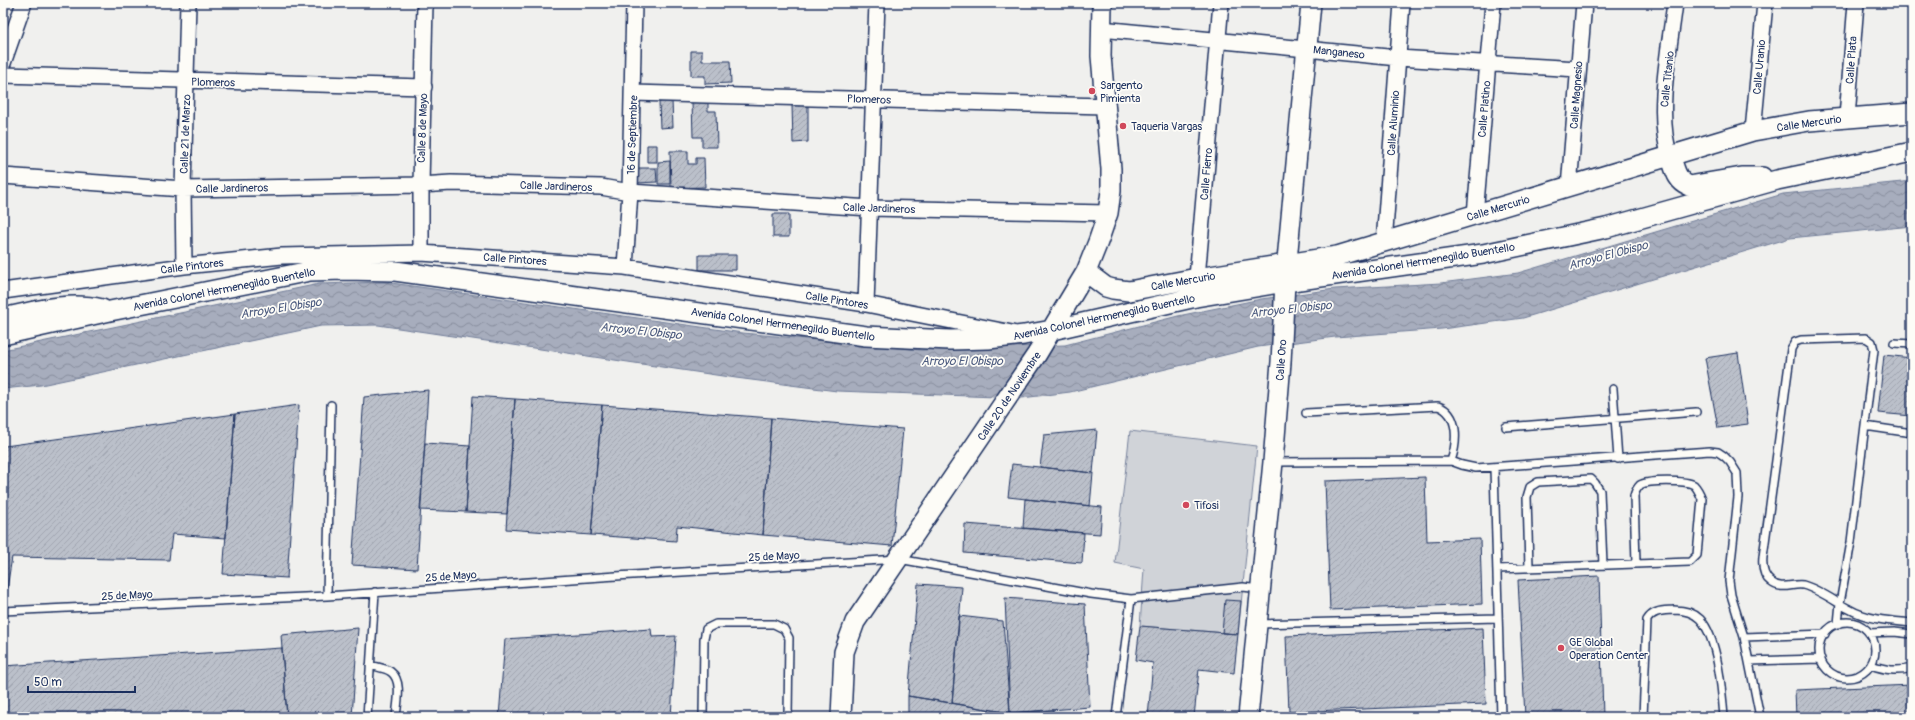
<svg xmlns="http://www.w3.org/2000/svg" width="1915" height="720" font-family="Pangolin,sans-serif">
	<defs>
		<pattern id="water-waves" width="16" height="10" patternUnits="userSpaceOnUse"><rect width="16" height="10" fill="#a7adbd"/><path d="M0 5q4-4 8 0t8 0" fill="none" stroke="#878d9d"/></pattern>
		<pattern id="building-hatch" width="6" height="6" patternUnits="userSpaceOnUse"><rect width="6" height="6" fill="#bbc0ca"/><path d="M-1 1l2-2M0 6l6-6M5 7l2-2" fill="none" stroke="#a0a5b0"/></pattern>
	</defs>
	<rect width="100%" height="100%" fill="#f0f0ee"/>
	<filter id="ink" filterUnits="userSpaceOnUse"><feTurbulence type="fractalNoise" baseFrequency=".025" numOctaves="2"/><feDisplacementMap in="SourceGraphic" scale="8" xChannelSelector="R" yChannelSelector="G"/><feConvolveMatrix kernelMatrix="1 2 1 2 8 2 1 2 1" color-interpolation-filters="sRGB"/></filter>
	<g filter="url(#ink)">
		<!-- pitch -->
		<path fill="#d0d3d8" stroke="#76819b" d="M1130,431l127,15 -19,188 -98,-8 4,-57 -29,-6z"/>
		<!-- water -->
		<path fill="url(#water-waves)" stroke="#6f7b97" d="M1912,181v45l-122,12 -267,80 -81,11 -107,8 -77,10 -188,45 -48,6 -185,-7 -101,-13 -358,-53 -57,1 -280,59 -38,4v-39l316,-66 65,-2 359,51 178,17 144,-5 113,-29 83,-17 74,-10 106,-6 77,-10 265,-79z"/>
		<!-- building -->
		<path fill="url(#building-hatch)" stroke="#1b2f5e" d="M691,51h11v10h28l1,22 -26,1v-8h-14z
			M672,101l1,26 -13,1 -1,-26z
			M708,101v10h8l1,36h-15v-10h-9l-1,-35z
			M792,105h16v37l-15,1z
			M647,145h10v17h-10z
			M670,151h18v13h8v-6h8l1,29 -34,1z
			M670,161v23h-12v-22z
			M637,168h19l1,14 -20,1z
			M773,214h16v23h-16z
			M699,255h37v15h-37z
			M1738,353l10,71 -30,4 -13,-70z
			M1884,355l28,3v58l-34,-3z
			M428,390l-11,179 -65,-4 12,-168z
			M473,396l42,3 -8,115 -41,-2z
			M515,399l87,6 -11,130 -85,-6z
			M299,405l-12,173 -64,-4 12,-160z
			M602,405l169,13 -8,117 -86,-9 -1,15 -85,-6z
			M235,414l-9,124 -54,-4 -3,26 -157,-3 -7,44h-2v-138l2,-17z
			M771,418l132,11 -11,117 -129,-11z
			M1097,430l-4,43 -53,-6 4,-32z
			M425,443l45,3 -4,66 -46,-2z
			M1012,464l81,9 -3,33 -82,-9z
			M1425,477l2,64 53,-2 2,65 -152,6 -5,-129z
			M1025,499l77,8 -2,27 -77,-6z
			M965,524l119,9 -2,30 -118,-10z
			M1599,576l4,141h-78l-7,-137z
			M918,584l44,3 -10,116 -44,-7z
			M1005,598l80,6 5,103 -80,6z
			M1225,600l16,1 -3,33 -16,-1z
			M959,616l44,5 7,92 -58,-10z
			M1140,626l98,8 -4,39 -35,-4 -5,48h-46l5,-54 -17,-3z
			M358,628l-6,89h-65l-6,-82z
			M1483,628l3,76 -197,8 -3,-76z
			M651,629l1,8 24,-1 -5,81h-172l6,-78z
			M282,648l5,69h-284v-51z
			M1912,685v32h-116l-1,-27z
			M908,696l102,17 43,-3v7h-145z"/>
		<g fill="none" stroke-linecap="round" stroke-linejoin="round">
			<defs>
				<path id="service" d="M1894,343l18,1
					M1613,389l5,70
					M1306,413l132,-7c22,8 19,37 13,55
					M1865,426l47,7
					M1506,427l190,-15
					M1273,462l178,-1 11,4 14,3 234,-17 8,1 6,4 6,6 7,11 1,24 -9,84 2,14 13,42 16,80
					M1494,468l7,249
					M1529,567l-2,-70 3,-10 8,-5 53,-3 4,4 5,8 3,74
					M1497,569l193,-7 7,-7 5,-56c-2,-5 -4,-10 -8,-14 -8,-5 -46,-5 -54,0 -3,3 -5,7 -6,11l2,67
					M327,596l4,-191
					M1131,599l112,-12 16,2
					M3,611l324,-15 289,-20 283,-17 192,35 40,5 -15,118
					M1819 650a28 28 0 1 1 56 0a28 28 0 1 1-56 0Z
					M1258,624l240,-6
					M1838,624l2,-21 11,-61 23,-192 -2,-8 -6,-4 -65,2 -6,2 -4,7 -28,208c-1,10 0,19 8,25 11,9 22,1 32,3 15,4 33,17 46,24 19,11 43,12 63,14
					M1869,633l25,-1 18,2
					M1744,637l81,-3
					M1749,661l72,-2
					M370,665c6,2 16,3 21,7 12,9 6,32 5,45
					M1871,665c14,5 26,7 41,3
					M367,717l8,-125
					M703,717l1,-78 2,-10 10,-5h58l10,5 5,9 -1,79
					M1643,717l4,-97c6,-10 16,-9 27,-10 9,0 19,2 26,9 18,19 22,72 24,98"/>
				<path id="minor" d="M1101,29l297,29 180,11
					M3,63l21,-60
					M3,75l421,12
					M633,93l471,13
					M1847,117l9,-114
					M1753,131l12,-128
					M1670,155c-15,-38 0,-110 5,-152
					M3,176l180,13 238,-4 30,-2 150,4 29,5 240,16 238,5
					M1569,187l15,-184
					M1475,215l18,-212
					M1384,243l18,-240
					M421,253v-68l4,-182
					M184,266l-1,-77 5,-186
					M625,267l5,-75 4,-189
					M1196,289l25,-286
					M3,291l181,-25 98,-10 139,-3 204,14 241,37 146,29
					M866,304l11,-301"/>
				<path id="tertiary" d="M1670,155c5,12 5,25 19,31l53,-9h20
					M1086,272l20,15 7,2 16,2 68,-13 140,-22 416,-125 56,-10 103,-8
					M3,318c33,-7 65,-17 99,-9
					M3,335l107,-24 200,-40 34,-1 51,1 471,65 84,4 38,-1 36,-4 28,-5 144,-33 89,-15 198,-28 123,-26 171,-48 135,-28
					M841,717l3,-65 11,-30 182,-268 49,-82 12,-30 10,-29 3,-22v-22l-10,-113 1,-53
					M1248,717l25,-255 8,-100 4,-80 26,-279"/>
			</defs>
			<!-- service casing -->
			<use href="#service" stroke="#1b2f5e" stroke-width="10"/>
			<!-- minor casing -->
			<use href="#minor" stroke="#1b2f5e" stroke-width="18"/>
			<!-- tertiary casing -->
			<use href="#tertiary" stroke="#1b2f5e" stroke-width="22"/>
			<!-- service -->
			<use href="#service" stroke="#fdfcf7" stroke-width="7"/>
			<!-- minor -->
			<use href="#minor" stroke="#fdfcf7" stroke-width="15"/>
			<!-- tertiary -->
			<use href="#tertiary" stroke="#fdfcf7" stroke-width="19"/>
		</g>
	</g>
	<!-- markers -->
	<g fill="#d1495b" stroke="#fdfcf7" stroke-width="1.5">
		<circle cx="1092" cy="91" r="4"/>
		<circle cx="1123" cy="126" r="4"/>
		<circle cx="1186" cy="505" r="4"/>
		<circle cx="1561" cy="648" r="4"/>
	</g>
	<g text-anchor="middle" stroke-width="3.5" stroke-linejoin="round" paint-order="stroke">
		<!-- street labels -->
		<g font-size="11" fill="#1b2f5e" stroke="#fdfcf7">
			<text transform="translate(1339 52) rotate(6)" y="4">Manganeso</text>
			<text transform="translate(1851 60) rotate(-86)" y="4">Calle Plata</text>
			<text transform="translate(1759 67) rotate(-85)" y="4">Calle Uranio</text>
			<text transform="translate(1667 79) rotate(-84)" y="4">Calle Titanio</text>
			<text transform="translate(213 82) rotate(1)" y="4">Plomeros</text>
			<text transform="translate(1576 95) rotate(-86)" y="4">Calle Magnesio</text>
			<text transform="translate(869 99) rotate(2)" y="4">Plomeros</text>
			<text transform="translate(1484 109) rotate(-85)" y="4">Calle Platino</text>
			<text transform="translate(1393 123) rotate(-86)" y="4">Calle Aluminio</text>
			<text transform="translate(1809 123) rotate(-8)" y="4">Calle Mercurio</text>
			<text transform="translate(422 128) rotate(-88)" y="4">Calle 8 de Mayo</text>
			<text transform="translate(185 134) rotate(-88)" y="4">Calle 21 de Marzo</text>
			<text transform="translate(632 135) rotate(-88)" y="4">16 de Septiembre</text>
			<text transform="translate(1206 174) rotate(-85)" y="4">Calle Fierro</text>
			<text transform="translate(556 186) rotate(2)" y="4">Calle Jardineros</text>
			<text transform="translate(232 188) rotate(-1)" y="4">Calle Jardineros</text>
			<text transform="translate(879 208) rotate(2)" y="4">Calle Jardineros</text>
			<text transform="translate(1498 208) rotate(-17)" y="4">Calle Mercurio</text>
			<text transform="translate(515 259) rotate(4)" y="4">Calle Pintores</text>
			<text transform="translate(1423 261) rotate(-9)" y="4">Avenida Colonel Hermenegildo Buentello</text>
			<text transform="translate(192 266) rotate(-7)" y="4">Calle Pintores</text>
			<text transform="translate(1183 281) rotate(-10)" y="4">Calle Mercurio</text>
			<text transform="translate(224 289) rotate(-11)" y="4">Avenida Colonel Hermenegildo Buentello</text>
			<text transform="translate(837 300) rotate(9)" y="4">Calle Pintores</text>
			<text transform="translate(1104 317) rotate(-12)" y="4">Avenida Colonel Hermenegildo Buentello</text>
			<text transform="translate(783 324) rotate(8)" y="4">Avenida Colonel Hermenegildo Buentello</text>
			<text transform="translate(1281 360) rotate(-86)" y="4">Calle Oro</text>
			<text transform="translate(1009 396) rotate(-56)" y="4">Calle 20 de Noviembre</text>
			<text transform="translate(774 556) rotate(-3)" y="4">25 de Mayo</text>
			<text transform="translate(451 576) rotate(-4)" y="4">25 de Mayo</text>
			<text transform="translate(127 595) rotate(-3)" y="4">25 de Mayo</text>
		</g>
		<!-- poi labels -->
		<g font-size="11" fill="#1b2f5e" stroke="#fdfcf7" text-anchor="start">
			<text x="1100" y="89">Sargento<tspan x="1100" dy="13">Pimienta</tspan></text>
			<text x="1131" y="130">Taqueria Vargas</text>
			<text x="1194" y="509">Tifosi</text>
			<text x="1569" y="646">GE Global<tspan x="1569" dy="13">Operation Center</tspan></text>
		</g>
		<!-- water labels -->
		<g font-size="12" font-style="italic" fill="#4c5b7f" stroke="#fdfcf7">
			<text transform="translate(1608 255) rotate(-15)" y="4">Arroyo El Obispo</text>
			<text transform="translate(281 308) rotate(-9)" y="4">Arroyo El Obispo</text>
			<text transform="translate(1291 309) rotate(-6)" y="4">Arroyo El Obispo</text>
			<text transform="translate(641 331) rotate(6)" y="4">Arroyo El Obispo</text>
			<text x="962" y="365">Arroyo El Obispo</text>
		</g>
	</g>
	<!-- margin -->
	<rect width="1915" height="720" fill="none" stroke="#fdfcf7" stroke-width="16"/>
	<rect x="8" y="8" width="1899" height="704" fill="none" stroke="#1b2f5e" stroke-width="1.5" filter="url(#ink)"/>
	<!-- scale -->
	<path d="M28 686v6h107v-6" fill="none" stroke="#1b2f5e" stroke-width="2"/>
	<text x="34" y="686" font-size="12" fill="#1b2f5e" stroke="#fdfcf7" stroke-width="3" paint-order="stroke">50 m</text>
</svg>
